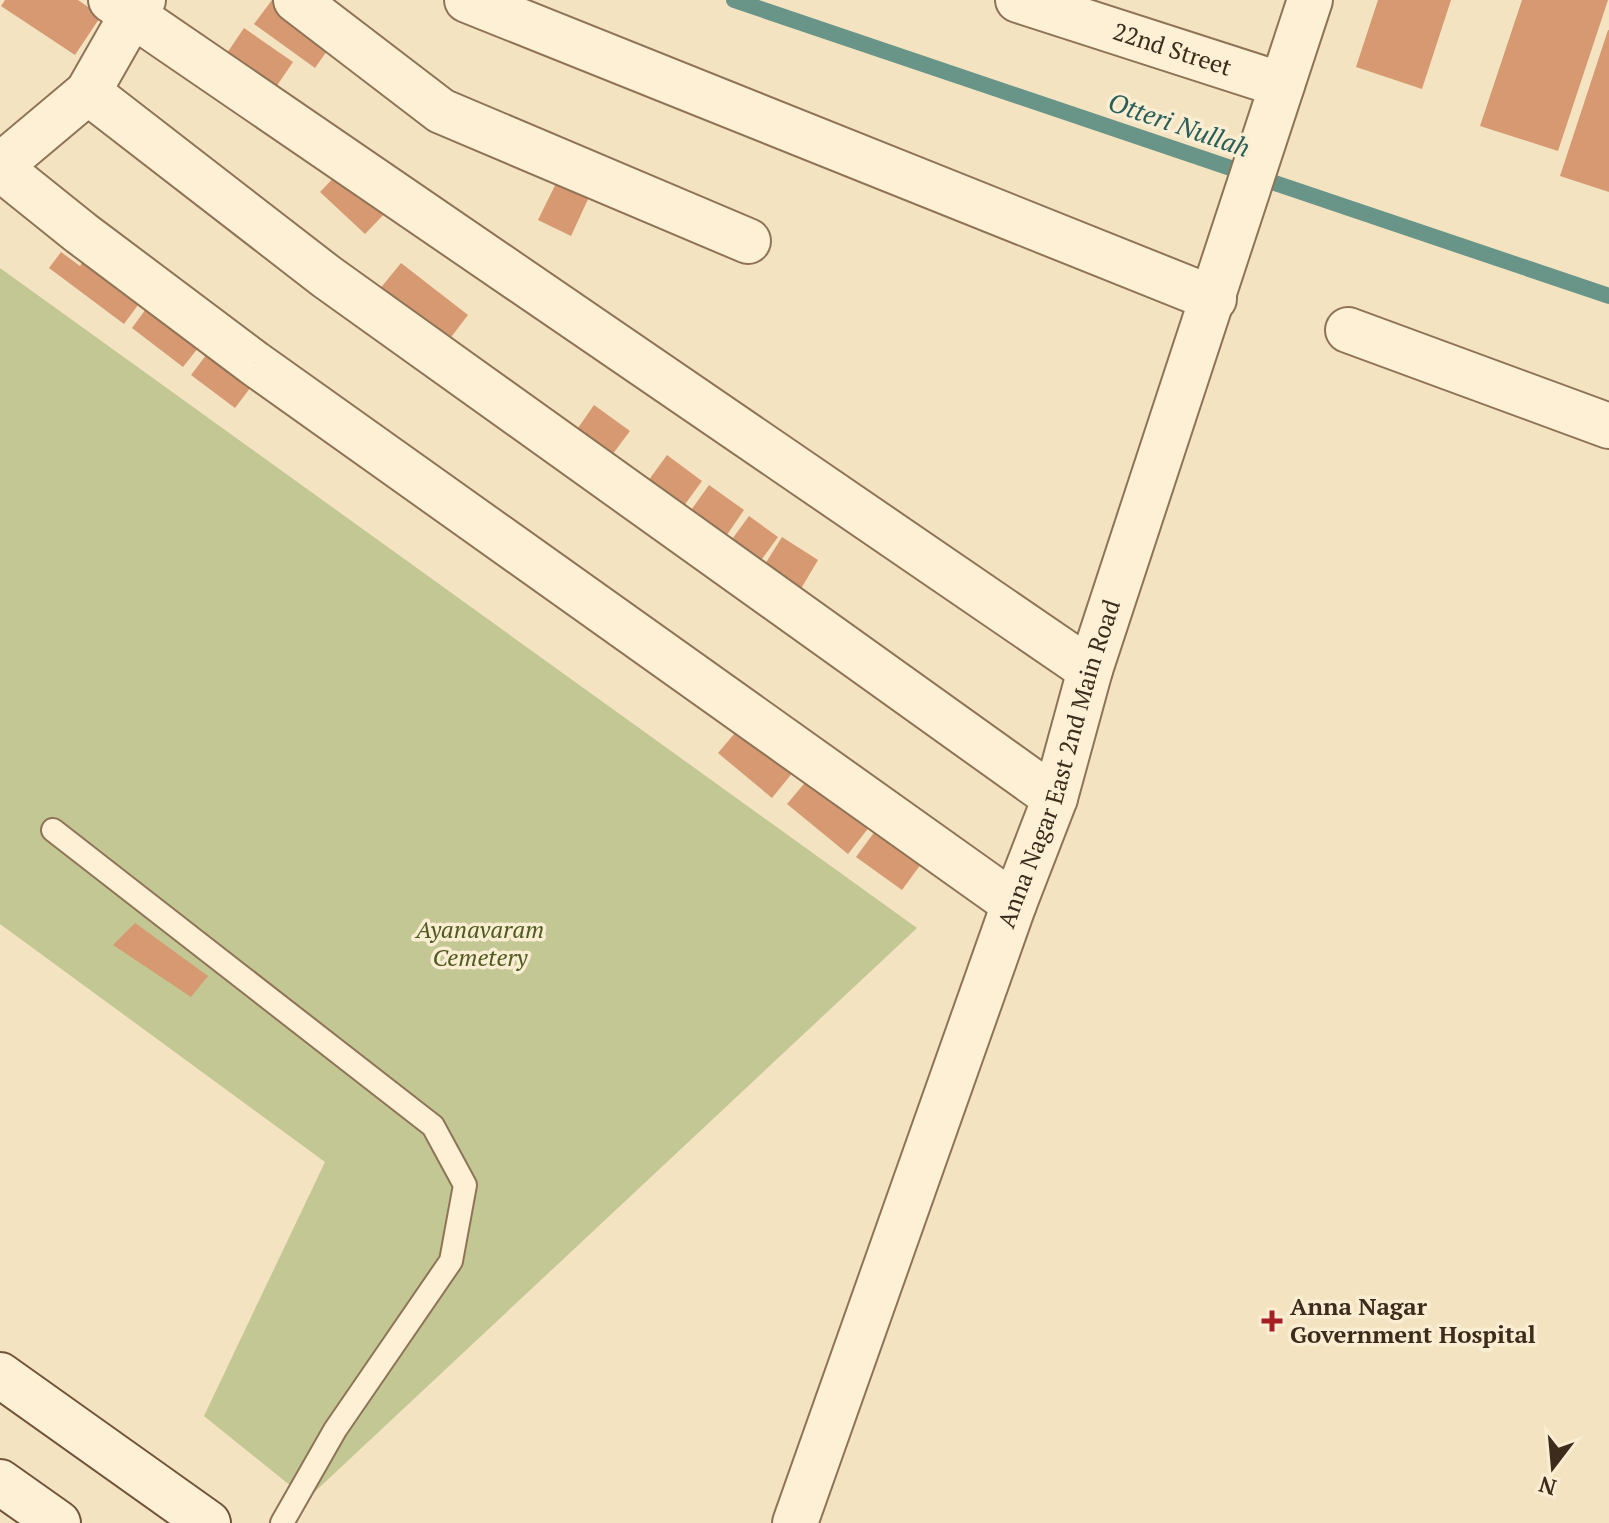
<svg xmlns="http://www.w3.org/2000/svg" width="1609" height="1523" font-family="'PT Serif',serif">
	<rect width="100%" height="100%" fill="#f3e3c1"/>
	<!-- cemetery -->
	<path fill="#c2c793" d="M0,268l917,660 -610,571 -103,-83 121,-254 -325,-238z"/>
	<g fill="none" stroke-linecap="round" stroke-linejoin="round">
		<!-- stream -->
		<path stroke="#699589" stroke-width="16" d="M734,0l875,296"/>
	</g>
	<!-- building -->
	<path fill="#d69972" d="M5,0h73l23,16 -26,39 -74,-49z
		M272,0h11l53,38 -21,30 -61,-44z
		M1378,0h73l-29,89 -66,-22z
		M1522,0h86l-50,151 -78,-25z
		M244,28l49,34 -19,28 -49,-34z
		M1608,30h1v162l-49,-16z
		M344,167l46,41 -25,26 -45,-42z
		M563,169l32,15 -24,52 -33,-16z
		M90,251l39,29 -9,12 18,13 -14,19 -75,-56 12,-16 19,14z
		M401,263l67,52 -26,34 -68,-53z
		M154,298l52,40 -23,29 -51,-39z
		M216,342l44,33 -25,33 -44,-33z
		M594,405l36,26 -24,32 -35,-25z
		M667,455l35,26 -24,33 -35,-26z
		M709,485l35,25 -24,35 -36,-25z
		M749,516l29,21 -19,26 -29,-21z
		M782,537l36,23 -19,32 -37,-23z
		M745,721l53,45 -26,32 -54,-45z
		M814,772l60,49 -26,33 -61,-50z
		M884,819l45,34 -27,37 -46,-33z
		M135,923l73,53 -17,21 -78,-52z"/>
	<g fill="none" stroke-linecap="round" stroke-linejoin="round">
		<defs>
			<path id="lane" d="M53,830l380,296 32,59 -14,76 -116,169 -53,93"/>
			<g id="street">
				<path d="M111,0l979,670"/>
				<path d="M296,0l145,111 307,130"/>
				<path d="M467,0l747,299"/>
				<path id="s1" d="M1018,0l264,85"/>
				<path d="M88,92l239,185 728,521"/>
				<path d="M0,166l88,-74 45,-79 10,-13"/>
				<path d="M0,168l81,65 173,130 760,541"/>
				<path d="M1348,330l261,96"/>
				<path id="s2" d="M795,1523l219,-619 41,-106 35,-128 220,-670"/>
			</g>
			<path id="secondary" d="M0,1375l208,148
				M0,1482l58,41"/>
		</defs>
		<!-- lane casing -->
		<use href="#lane" stroke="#8f7356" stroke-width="26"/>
		<!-- street casing -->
		<use href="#street" stroke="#8f7356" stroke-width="48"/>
		<!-- secondary casing -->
		<use href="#secondary" stroke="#715339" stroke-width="48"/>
		<!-- lane -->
		<use href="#lane" stroke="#fdf0d5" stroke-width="22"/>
		<!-- street -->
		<use href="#street" stroke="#fdf0d5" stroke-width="44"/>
		<!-- secondary -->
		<use href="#secondary" stroke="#fdf0d5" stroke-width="44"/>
	</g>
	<!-- markers -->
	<path fill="#a61e23" stroke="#faedd2" stroke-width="3" d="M1268 1309h8v8h8v8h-8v8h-8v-8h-8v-8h8z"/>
	<g text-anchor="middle" stroke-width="7" stroke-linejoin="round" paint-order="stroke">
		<!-- street labels -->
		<g font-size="24" fill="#3d2b1c" stroke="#faedd2">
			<text dy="8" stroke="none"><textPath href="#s1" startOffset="162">22nd Street</textPath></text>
			<text dy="8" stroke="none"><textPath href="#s2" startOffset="804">Anna Nagar East 2nd Main Road</textPath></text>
		</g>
		<!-- park labels -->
		<g font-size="24" font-style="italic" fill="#4f5c20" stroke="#faedd2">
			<text x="480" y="938">Ayanavaram<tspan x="480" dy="28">Cemetery</tspan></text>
		</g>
		<!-- poi labels -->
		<g font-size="24" font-weight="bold" fill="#3d2b1c" stroke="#faedd2" text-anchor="start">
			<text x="1290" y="1315">Anna Nagar<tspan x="1290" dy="28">Government Hospital</tspan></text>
		</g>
		<!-- water labels -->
		<g font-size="26" font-style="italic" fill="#295f5a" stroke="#faedd2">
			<text transform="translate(1179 125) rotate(19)" y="9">Otteri Nullah</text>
		</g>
	</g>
	<!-- north arrow -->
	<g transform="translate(1553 1467) rotate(196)" stroke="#faedd2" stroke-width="6" paint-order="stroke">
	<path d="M0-6L14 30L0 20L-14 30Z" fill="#3d2b1c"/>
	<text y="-12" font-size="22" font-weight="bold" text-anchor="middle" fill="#3d2b1c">N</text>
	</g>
</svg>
